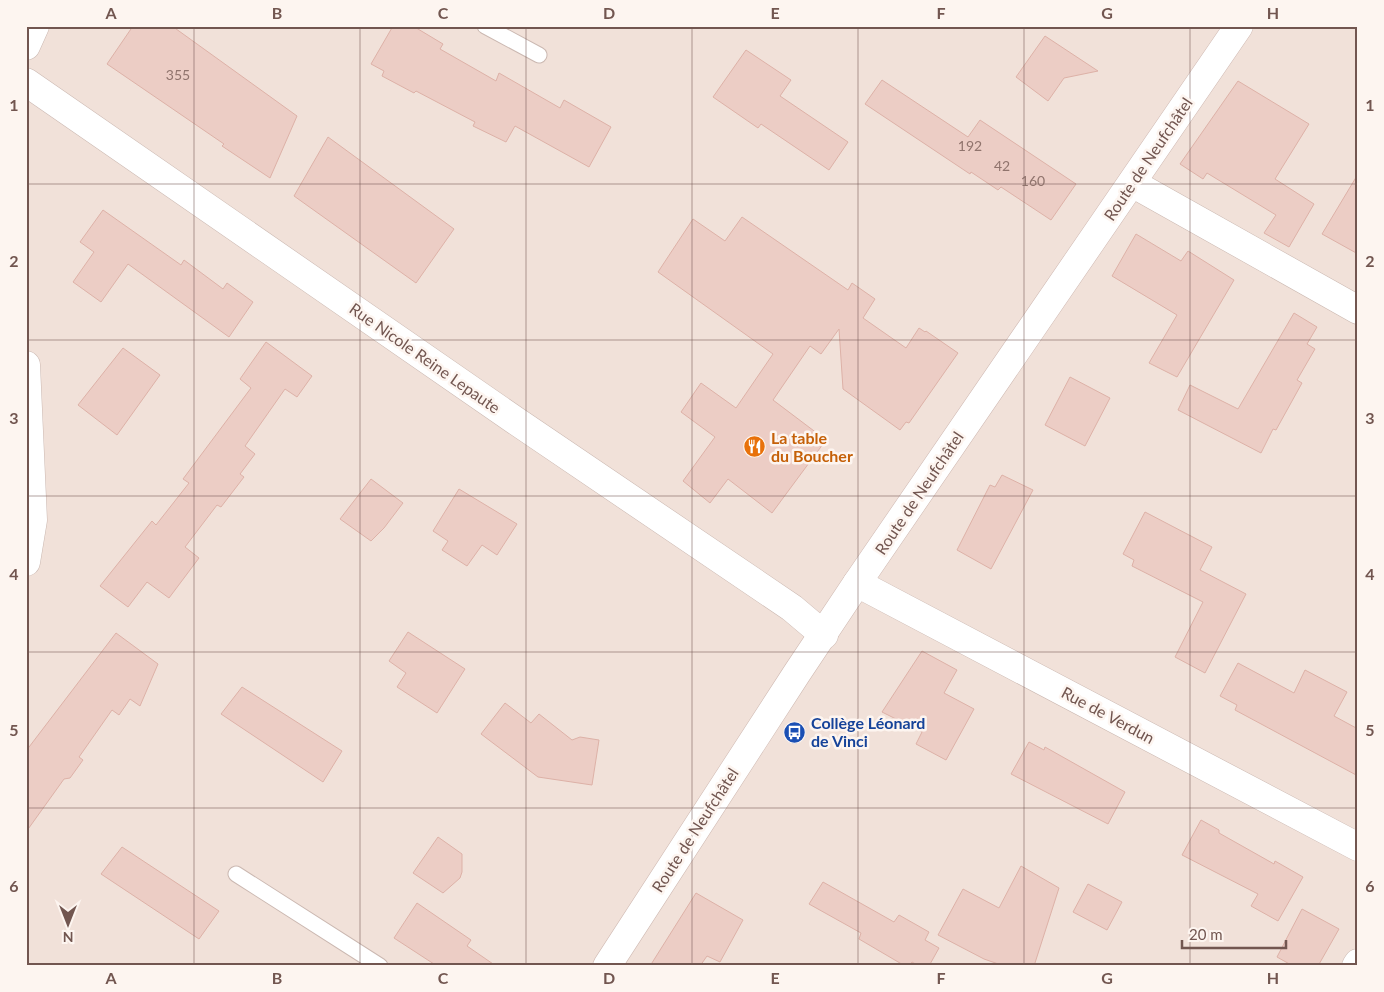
<svg xmlns="http://www.w3.org/2000/svg" width="1384" height="992" font-family="Lato,sans-serif">
	<rect width="100%" height="100%" fill="#faf1ea"/>
	<!-- residential -->
	<path fill="#f1e1d9" d="M26,26h1332v940h-1332z"/>
	<!-- building -->
	<path fill="#eccdc5" stroke="#ddb1a7" d="M133,26h39l125,90 -27,62 -48,-32 2,-2 -117,-80z
		M393,26h20l30,18 -3,5 56,32 3,-8 61,35 4,-8 47,27 -22,40 -74,-41 -9,16 -33,-16 2,-4 -59,-31 -2,2 -32,-17 2,-5 -13,-7z
		M1045,36l53,35 -34,7 -16,23 -32,-24z
		M746,50l45,30 -11,16 68,46 -19,28 -68,-46 -3,4 -45,-31z
		M882,80l86,57 12,-17 96,64 -25,36 -50,-33 -3,3 -27,-18 -1,2 -105,-70z
		M1238,81l71,43 -34,55 39,25 -25,43 -25,-14 12,-18 -69,-42 -4,6 -23,-15z
		M328,137l126,92 -38,54 -122,-87z
		M1358,174v80l-36,-20z
		M103,210l78,55 3,-5 39,29 4,-6 26,19 -24,35 -101,-73 -27,38 -28,-20 21,-30 -14,-10z
		M742,217l106,73 4,-7 23,16 -12,19 43,30 13,-20 6,4 1,-1 32,22 -49,70 -3,-1 -6,8 -57,-41 -4,-60 -18,25 -11,-8 -37,54 53,40 -54,73 -44,-34 -18,24 -27,-22 32,-44 -34,-25 20,-29 35,25 37,-54 -115,-82 35,-53 32,22z
		M1136,234l45,27 7,-10 46,29 -57,97 -28,-14 28,-48 -65,-39z
		M1294,313l23,14 -10,17 8,5 -18,31 5,3 -26,47 -3,-1 -12,24 -83,-43 12,-25 48,24z
		M266,342l46,34 -15,21 -12,-8 -40,57 10,8 -15,20 4,3 -23,30 -4,-2 -32,42 14,11 -30,40 -22,-16 -19,25 -28,-21 52,-65 4,4 33,-42 -6,-4 68,-91 -11,-9z
		M123,348l37,27 -43,60 -39,-30z
		M1070,377l40,21 -25,48 -40,-21z
		M1002,475l31,15 -42,79 -34,-19 33,-65 5,2z
		M371,479l32,24 -19,25 -13,13 -31,-22z
		M459,489l58,35 -20,31 -15,-10 -15,21 -25,-16 6,-9 -15,-10z
		M1145,512l67,35 -12,23 46,24 -41,79 -30,-16 28,-55 -71,-36 2,-6 -11,-6z
		M408,632l57,37 -28,44 -40,-26 9,-14 -17,-12z
		M116,633l42,31 -18,42 -10,-7 -11,16 -7,-5 -33,47 4,3 -13,18 -6,1 -38,53v-81z
		M922,651l35,19 -13,23 30,16 -28,51 -30,-16 6,-12 -40,-20z
		M1238,663l56,30 11,-23 42,22 -13,24 24,13v47l-123,-66 2,-5 -17,-9z
		M242,687l100,64 -19,31 -102,-68z
		M505,703l26,20 8,-9 33,26 8,-3 19,3 -7,45 -54,-8 -57,-43z
		M1029,742l15,8 1,-3 80,45 -17,32 -97,-50z
		M1201,820l18,10v3l55,31 1,-3 28,16 -25,44 -27,-15 7,-12 -76,-39z
		M438,837l24,17v18l-2,6 -17,15 -30,-20z
		M122,847l97,64 -20,28 -98,-65z
		M1021,866l38,22 -25,78h-30l-20,-7 -46,-24 25,-46 36,19z
		M823,882l71,40 5,-7 30,17 -4,8 14,8 -10,18h-10l-7,-4 -3,4h-4l-46,-27 2,-6 -52,-29z
		M1088,884l34,18 -15,28 -34,-18z
		M696,893l47,27 -23,42 -13,-6 -7,10h-50z
		M417,903l54,37 -4,6 29,20h-59l-43,-28z
		M1302,909l37,20 -21,37h-25l-16,-9z"/>
	<g fill="none" stroke-linecap="round" stroke-linejoin="round">
		<defs>
			<path id="service" d="M485,26l54,29
				M236,874l144,92"/>
			<path id="minor" d="M26,46l9,-20
				M26,82l490,339 276,187 32,27
				M1132,183l226,127
				M26,365l7,155 -7,42
				M857,583l501,264
				M1356,966l2,-3"/>
			<path id="secondary" d="M607,966l190,-293 60,-90 382,-557"/>
		</defs>
		<!-- service casing -->
		<use href="#service" stroke="#cbb8b1" stroke-width="17"/>
		<!-- minor casing -->
		<use href="#minor" stroke="#cbb8b1" stroke-width="29"/>
		<!-- secondary casing -->
		<use href="#secondary" stroke="#cfb9b2" stroke-width="29"/>
		<!-- service -->
		<use href="#service" stroke="#fff" stroke-width="15"/>
		<!-- minor -->
		<use href="#minor" stroke="#fff" stroke-width="28"/>
		<!-- secondary -->
		<use href="#secondary" stroke="#fff" stroke-width="28"/>
	</g>
	<!-- grid -->
	<path fill="none" stroke="#725650" stroke-width="1" stroke-opacity="0.55" d="M194,26v940M360,26v940M526,26v940M692,26v940M858,26v940M1024,26v940M1190,26v940M26,184h1332M26,340h1332M26,496h1332M26,652h1332M26,808h1332"/>
	<!-- icons -->
	<defs>
		<symbol id="restaurant-disc" viewBox="-11 -11 22 22"><circle r="9.5" fill="#e8710a" stroke="#fdf5f0"/><path d="M-5-6h1v4h1v-4h1v4h1v-4h1v5L-1.5 .5V6h-2V.5L-5-1ZM5-6V6H3V1.5H1.5Q1.5-4 5-6Z" fill="#fff"/></symbol>
		<symbol id="bus-disc" viewBox="-11 -11 22 22"><circle r="9.5" fill="#1a4fb4" stroke="#fdf5f0"/><path d="M-5-6H5V4H4V6H2V4H-2V6H-4V4H-5ZM-3.5-4V0h7V-4ZM-3.5 1.2v1.5H-2V1.2ZM2 1.2v1.5H3.5V1.2Z" fill="#fff"/></symbol>
	</defs>
	<g fill-rule="evenodd">
		<use href="#restaurant-disc" x="742" y="434" width="25" height="25"/>
		<use href="#bus-disc" x="782" y="720" width="25" height="25"/>
	</g>
	<g text-anchor="middle" stroke-width="5" stroke-linejoin="round" paint-order="stroke">
		<!-- number labels -->
		<g font-size="14" fill="#90746d">
			<text x="178" y="80">355</text>
			<text x="970" y="151">192</text>
			<text x="1002" y="171">42</text>
			<text x="1033" y="186">160</text>
		</g>
		<!-- street labels -->
		<g font-size="16" fill="#725650" stroke="#fdf5f0">
			<text transform="translate(1148 159) rotate(-56)" y="6">Route de Neufchâtel</text>
			<text transform="translate(425 358) rotate(35)" y="6">Rue Nicole Reine Lepaute</text>
			<text transform="translate(919 493) rotate(-56)" y="6">Route de Neufchâtel</text>
			<text transform="translate(1108 715) rotate(28)" y="6">Rue de Verdun</text>
			<text transform="translate(695 830) rotate(-57)" y="6">Route de Neufchâtel</text>
		</g>
		<!-- food labels -->
		<g font-size="16" font-weight="bold" fill="#c56008" stroke="#fdf5f0" text-anchor="start">
			<text x="771" y="444">La table<tspan x="771" dy="18">du Boucher</tspan></text>
		</g>
		<!-- transit labels -->
		<g font-size="16" font-weight="bold" fill="#164399" stroke="#fdf5f0" text-anchor="start">
			<text x="811" y="729">Collège Léonard<tspan x="811" dy="18">de Vinci</tspan></text>
		</g>
	</g>
	<!-- border -->
	<rect width="1384" height="992" fill="none" stroke="#fdf5f0" stroke-width="55"/>
	<!-- north arrow -->
	<g transform="translate(68 924) rotate(180)" stroke="#fdf5f0" stroke-width="4" paint-order="stroke">
	<path d="M0-4L9 19L0 12L-9 19Z" fill="#725650"/>
	<text y="-8" font-size="14" font-weight="bold" text-anchor="middle" fill="#725650">N</text>
	</g>
	<!-- scale -->
	<path d="M1182 940v8h104v-8" fill="none" stroke="#725650" stroke-width="2.5"/>
	<text x="1189" y="940" font-size="15" fill="#725650" stroke="#fdf5f0" stroke-width="4" paint-order="stroke">20 m</text>
	<rect x="28" y="28" width="1328" height="936" fill="none" stroke="#725650" stroke-width="2"/>
	<g font-size="16" text-anchor="middle" font-weight="bold" fill="#725650">
		<text x="111" y="19">A</text>
		<text x="277" y="19">B</text>
		<text x="443" y="19">C</text>
		<text x="609" y="19">D</text>
		<text x="775" y="19">E</text>
		<text x="941" y="19">F</text>
		<text x="1107" y="19">G</text>
		<text x="1273" y="19">H</text>
		<text x="14" y="111">1</text>
		<text x="1370" y="111">1</text>
		<text x="14" y="267">2</text>
		<text x="1370" y="267">2</text>
		<text x="14" y="424">3</text>
		<text x="1370" y="424">3</text>
		<text x="14" y="580">4</text>
		<text x="1370" y="580">4</text>
		<text x="14" y="736">5</text>
		<text x="1370" y="736">5</text>
		<text x="14" y="892">6</text>
		<text x="1370" y="892">6</text>
		<text x="111" y="984">A</text>
		<text x="277" y="984">B</text>
		<text x="443" y="984">C</text>
		<text x="609" y="984">D</text>
		<text x="775" y="984">E</text>
		<text x="941" y="984">F</text>
		<text x="1107" y="984">G</text>
		<text x="1273" y="984">H</text>
	</g>
</svg>
